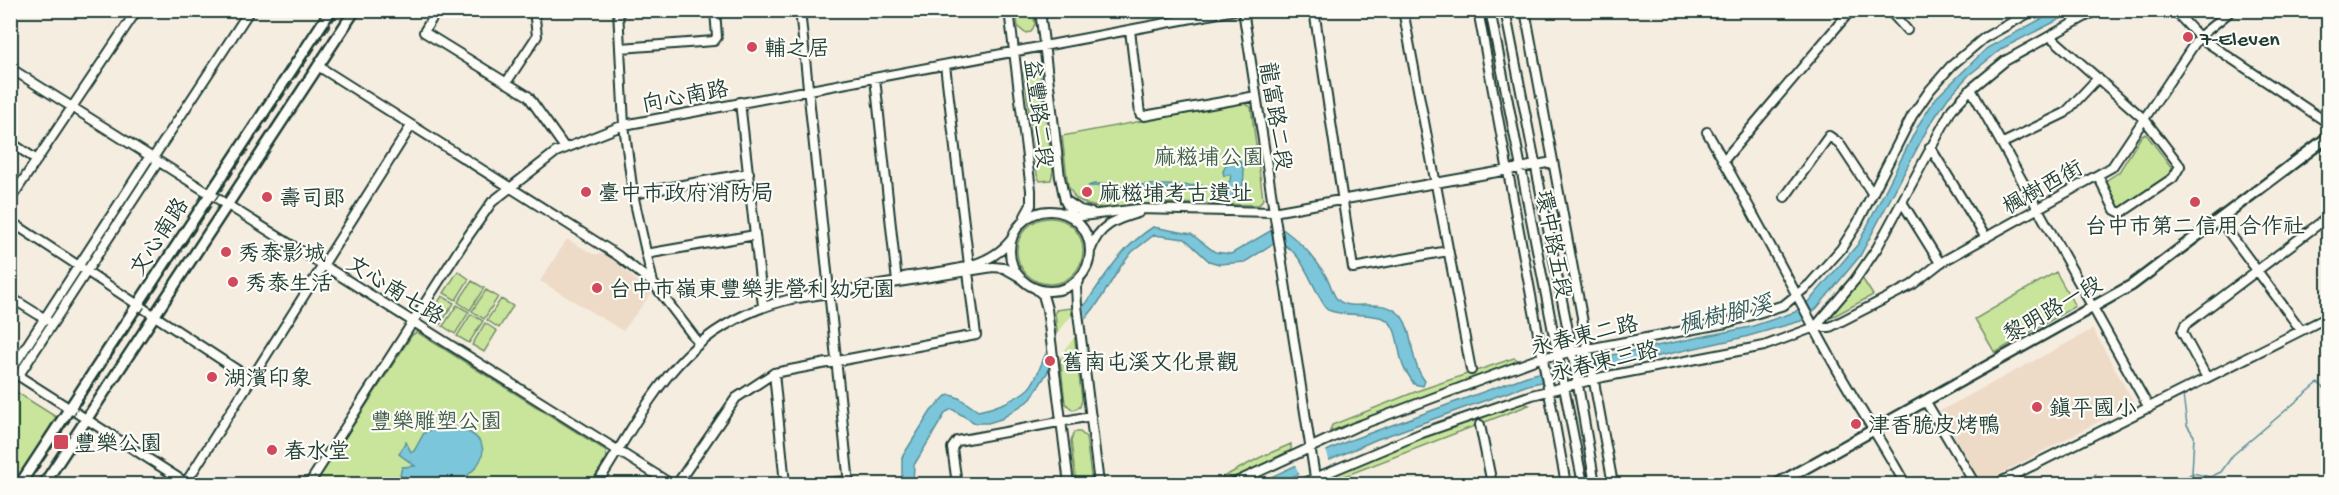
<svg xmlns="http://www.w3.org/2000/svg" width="2339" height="495" font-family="'Gochi Hand','LXGW WenKai TC',sans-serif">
	<rect width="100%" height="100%" fill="#f6ede1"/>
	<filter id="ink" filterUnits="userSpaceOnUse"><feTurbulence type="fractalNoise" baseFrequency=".0167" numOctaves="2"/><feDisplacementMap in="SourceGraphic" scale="12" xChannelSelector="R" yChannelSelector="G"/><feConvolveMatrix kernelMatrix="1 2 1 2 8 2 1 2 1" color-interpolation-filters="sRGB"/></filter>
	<g filter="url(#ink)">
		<!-- built -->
		<path fill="#eedbc7" d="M567,239l26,15h14l44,40 -28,37 -83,-50z
			M2093,329l41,74 -153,81 -41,-73z"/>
		<!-- green -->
		<path fill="#c9e59c" stroke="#749168" stroke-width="1.5" d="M1016,11h17l2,13 -4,8 -6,1 -7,-6z
			M1033,64l7,8 13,99 -2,9 -11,1 -3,-6 -13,-103z
			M1242,102l9,5 12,92 -4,6 -101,-2 -50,6 -20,-4 -13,-7 -7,-12 -6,-50z
			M2146,134l26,34 -1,6 -46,34 -6,1 -14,-24 2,-5 12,-8 23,-37z
			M1017 251a33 33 0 1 1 66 0a33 33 0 1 1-66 0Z
			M458,271l11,8 -13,21 -12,-7z
			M2056,272l19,34 -80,47 -20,-34z
			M1862,278l11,17 -39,21h-6z
			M472,281l12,7 -14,22 -12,-8z
			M486,290l12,7 -14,22 -12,-8z
			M442,296l12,7 -14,22 -11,-8z
			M501,299l12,7 -14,22 -12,-8z
			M457,305l12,7 -14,22 -12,-8z
			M1071,308l11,92 -2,7 -7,3 -8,-7 -10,-90 1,-3z
			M471,314l12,7 -14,22 -12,-7z
			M485,323l12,8 -13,21 -12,-7z
			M417,332l188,118 2,8 -17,26h-275l97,-149z
			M1514,358l4,2 -1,3 -187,68 2,-6 88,-35z
			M10,388l46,29 -40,67h-5z
			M1523,403l6,2 -192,74 -3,-2 1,-3 78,-33z
			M1074,432h6l6,5 6,47h-16l-5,-43z
			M1291,444v6l-67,34h-14l51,-27z"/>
		<!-- water -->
		<path fill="#7bc6db" stroke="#568f98" stroke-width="1.5" d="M2056,11h20l-73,37 -34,27 -21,23 -19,28 -69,130 -43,52 -16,13 -56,16 -217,48 -153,55 -99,44h-20l92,-43 179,-65 75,-19 148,-30 45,-15 16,-13 47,-55 61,-120 17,-26 51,-50z
			M1236,157c9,7 9,20 6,30l-8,3 -1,8h-5v-8l-140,-4 6,-2 131,2 5,-5 1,-7 -7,2 -1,-5 6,-11z
			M1153,227l38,7 24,18 16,2 41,-24h12c16,12 33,30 43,48 4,6 5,16 10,21 14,15 47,-5 65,18 12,16 7,44 23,64l-2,5 -9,-2c-3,-5 -7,-11 -10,-16 -7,-14 -4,-44 -21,-50 -18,-6 -38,-1 -55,-8 -15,-16 -26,-68 -54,-67l-29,19 -26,2 -10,-3 -24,-22 -31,-4 -22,17 -11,14 -23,37 -35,44 -32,52 -30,20 -13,4h-13l-23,-14 -6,3 -32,53 -1,19h-11v-27l29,-46 15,-15 5,-1 8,3 19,13c17,-3 37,-11 50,-22 10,-9 12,-26 19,-37 11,-19 27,-33 40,-50 20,-29 35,-55 66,-75z
			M440,425c34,2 61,22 27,51l3,8 -55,-1 -8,-1 -7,-7 2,-8 13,-1 -16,-12 7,-12 5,10 3,-1 10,-18z"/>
		<!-- pier -->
		<path fill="#f6ede1" d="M1083,302l3,21 -21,26 -15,26 -5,-27z
			M1325,447l5,16 -30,13 -6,-14z"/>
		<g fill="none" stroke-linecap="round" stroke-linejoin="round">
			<!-- stream -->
			<path stroke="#568f98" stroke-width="1.5" d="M2183,395l4,30 7,11 -2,37 3,11
				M2083,484l13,-10
				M2177,484l15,-11 18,4 11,-5 12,-17 85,-72 10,8"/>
			<defs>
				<path id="minor" d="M437,10l-13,22 104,64 37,52
					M618,10l6,115 9,69 20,89
					M800,10l49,474
					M1009,10l22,180v15l-6,11
					M1040,10l20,167 5,24 9,16 64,-8 135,3 280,-50
					M1243,10l73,474
					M1314,10l39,258 95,-17
					M1403,10l68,360
					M1478,10l88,474
					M1490,10l93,474
					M1505,10l68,346 22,128
					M1525,10l88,474
					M1889,10l18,20
					M2174,10l25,27 129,86
					M1130,30l10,84 4,2 112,-20
					M2051,37l94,83 35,46 -7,12 -52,35 -6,-3 -17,-34
					M621,48l93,-7 3,-4 -2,-27
					M945,65l24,200
					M318,66l299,189 36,28 45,59
					M10,68l661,416
					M875,78l22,204
					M506,83l31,-47 -3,-26
					M1971,89l178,319
					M740,102l23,204
					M1707,132c42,72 80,146 120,219 24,46 54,88 78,133
					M10,142l27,18
					M2003,143l62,-30 33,-35
					M1930,147l56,91
					M153,158l97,-148
					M1724,160l127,-150
					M633,194l116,-21
					M1785,197l44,-61 10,7 33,50
					M10,200l127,-190
					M1065,200l15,10 12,3
					M1902,202l38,61
					M1010 251a40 40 0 1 1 80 0a40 40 0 1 1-80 0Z
					M2219,219l82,111
					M10,221l241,158
					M1091,249c7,-23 25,-30 47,-36
					M646,254l109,-19
					M1079,281l-3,6 1,18 22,179
					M897,282l7,-5c35,-6 83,-6 107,-37
					M1035,288l8,7 4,14 22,175
					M10,297l37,23
					M1815,327h15l82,-42 28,-22 172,-96 87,-130 33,-27
					M11,370l139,-214
					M14,373l174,111
					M774,373l11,111
					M19,375l139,-213
					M2207,378l-25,-46 3,-7 143,-108
					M1926,402l49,82
					M1480,425l12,59
					M185,484l226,-358
					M309,484l155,-242 28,-40 64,-50 68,-27 611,-115
					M597,484c55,-86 85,-159 194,-185l202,-32 11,1 16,9
					M677,484l59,-86 38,-25 202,-38 -8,-63
					M803,484l45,-3
					M957,484l-5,-36 5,-7 134,-25
					M1232,484l123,-57 185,-69 186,-35 58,-18 26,-21 31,-35 16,-25 55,-108 18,-26 21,-24 33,-28 50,-28
					M1301,484l121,-51 110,-38 71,-18 161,-31 51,-19 40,-47 22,-32 75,-139 19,-20 34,-28 92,-51
					M1996,484l332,-167"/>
				<path id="major" d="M20,484l311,-474
					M44,484l311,-474
					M1777,484l355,-199 196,-148"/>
			</defs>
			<!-- minor casing -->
			<use href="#minor" stroke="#1f3d34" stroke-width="12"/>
			<!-- major casing -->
			<use href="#major" stroke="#1f3d34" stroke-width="14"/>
			<!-- minor -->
			<use href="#minor" stroke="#fdfcf7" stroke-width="8"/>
			<!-- major -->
			<use href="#major" stroke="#fdfcf7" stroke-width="9"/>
			<!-- rail -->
			<path stroke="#1f3d34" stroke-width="1.5" stroke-dasharray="9 4.5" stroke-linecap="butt" d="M28,484l312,-474"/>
		</g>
	</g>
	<!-- markers -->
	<g fill="#d1495b" stroke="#fdfcf7" stroke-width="2">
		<circle cx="2188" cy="37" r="6"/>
		<circle cx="752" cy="47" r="6"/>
		<circle cx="586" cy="192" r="6"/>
		<circle cx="1087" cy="192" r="6"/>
		<circle cx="267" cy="197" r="6"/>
		<circle cx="2195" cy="202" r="6"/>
		<circle cx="226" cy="252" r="6"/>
		<circle cx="233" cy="282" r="6"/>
		<circle cx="597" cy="288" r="6"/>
		<circle cx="1050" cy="361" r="6"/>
		<circle cx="212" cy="377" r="6"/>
		<circle cx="2037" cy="407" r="6"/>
		<circle cx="1856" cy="424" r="6"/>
		<rect x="53" y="434" width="16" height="16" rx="3"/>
		<circle cx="272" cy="450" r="6"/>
	</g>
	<g text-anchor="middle" stroke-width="4.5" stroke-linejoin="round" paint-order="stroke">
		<!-- poi labels -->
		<g font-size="22" fill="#1f3d34" stroke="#fdfcf7" text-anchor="start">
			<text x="2200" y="45">7-Eleven</text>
			<text x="764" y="55">輔之居</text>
			<text x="598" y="200">臺中市政府消防局</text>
			<text x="1099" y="200">麻糍埔考古遺址</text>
			<text x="279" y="205">壽司郎</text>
			<text x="2195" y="233" text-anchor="middle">台中市第二信用合作社</text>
			<text x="238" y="260">秀泰影城</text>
			<text x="245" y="290">秀泰生活</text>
			<text x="609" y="296">台中市嶺東豐樂非營利幼兒園</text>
			<text x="1062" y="369">舊南屯溪文化景觀</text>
			<text x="224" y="385">湖濱印象</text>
			<text x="2049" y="415">鎮平國小</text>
			<text x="1868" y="432">津香脆皮烤鴨</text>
			<text x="74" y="450">豐樂公園</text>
			<text x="284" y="458">春水堂</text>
		</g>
		<!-- street labels -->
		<g font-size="22" fill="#1f3d34" stroke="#fdfcf7">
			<text transform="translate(685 95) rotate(-11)" y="8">向心南路</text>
			<text transform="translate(1040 113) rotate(83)" y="8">益豐路二段</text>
			<text transform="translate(1277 116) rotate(81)" y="8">龍富路二段</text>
			<text transform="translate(2042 186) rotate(-29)" y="8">楓樹西街</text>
			<text transform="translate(158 236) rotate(-57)" y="8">文心南路</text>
			<text transform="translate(1555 244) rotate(79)" y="8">環中路五段</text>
			<text transform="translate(396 289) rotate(32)" y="8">文心南七路</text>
			<text transform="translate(2052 308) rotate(-30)" y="8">黎明路一段</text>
			<text transform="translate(1584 334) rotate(-13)" y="8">永春東二路</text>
			<text transform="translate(1604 360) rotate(-13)" y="8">永春東三路</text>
		</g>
		<!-- park labels -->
		<g font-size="22" fill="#415f49" stroke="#fdfcf7">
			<text x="1209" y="164">麻糍埔公園</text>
			<text x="436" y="428">豐樂雕塑公園</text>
		</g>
		<!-- water labels -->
		<g font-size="24" font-style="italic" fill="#365f5e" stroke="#fdfcf7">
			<text transform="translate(1725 314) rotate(-14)" y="8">楓樹腳溪</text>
		</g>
	</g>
	<!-- margin -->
	<rect width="2339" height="495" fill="none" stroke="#fdfcf7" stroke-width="36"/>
	<rect x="18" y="18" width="2303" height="459" fill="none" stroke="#1f3d34" stroke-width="2" filter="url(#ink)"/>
</svg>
